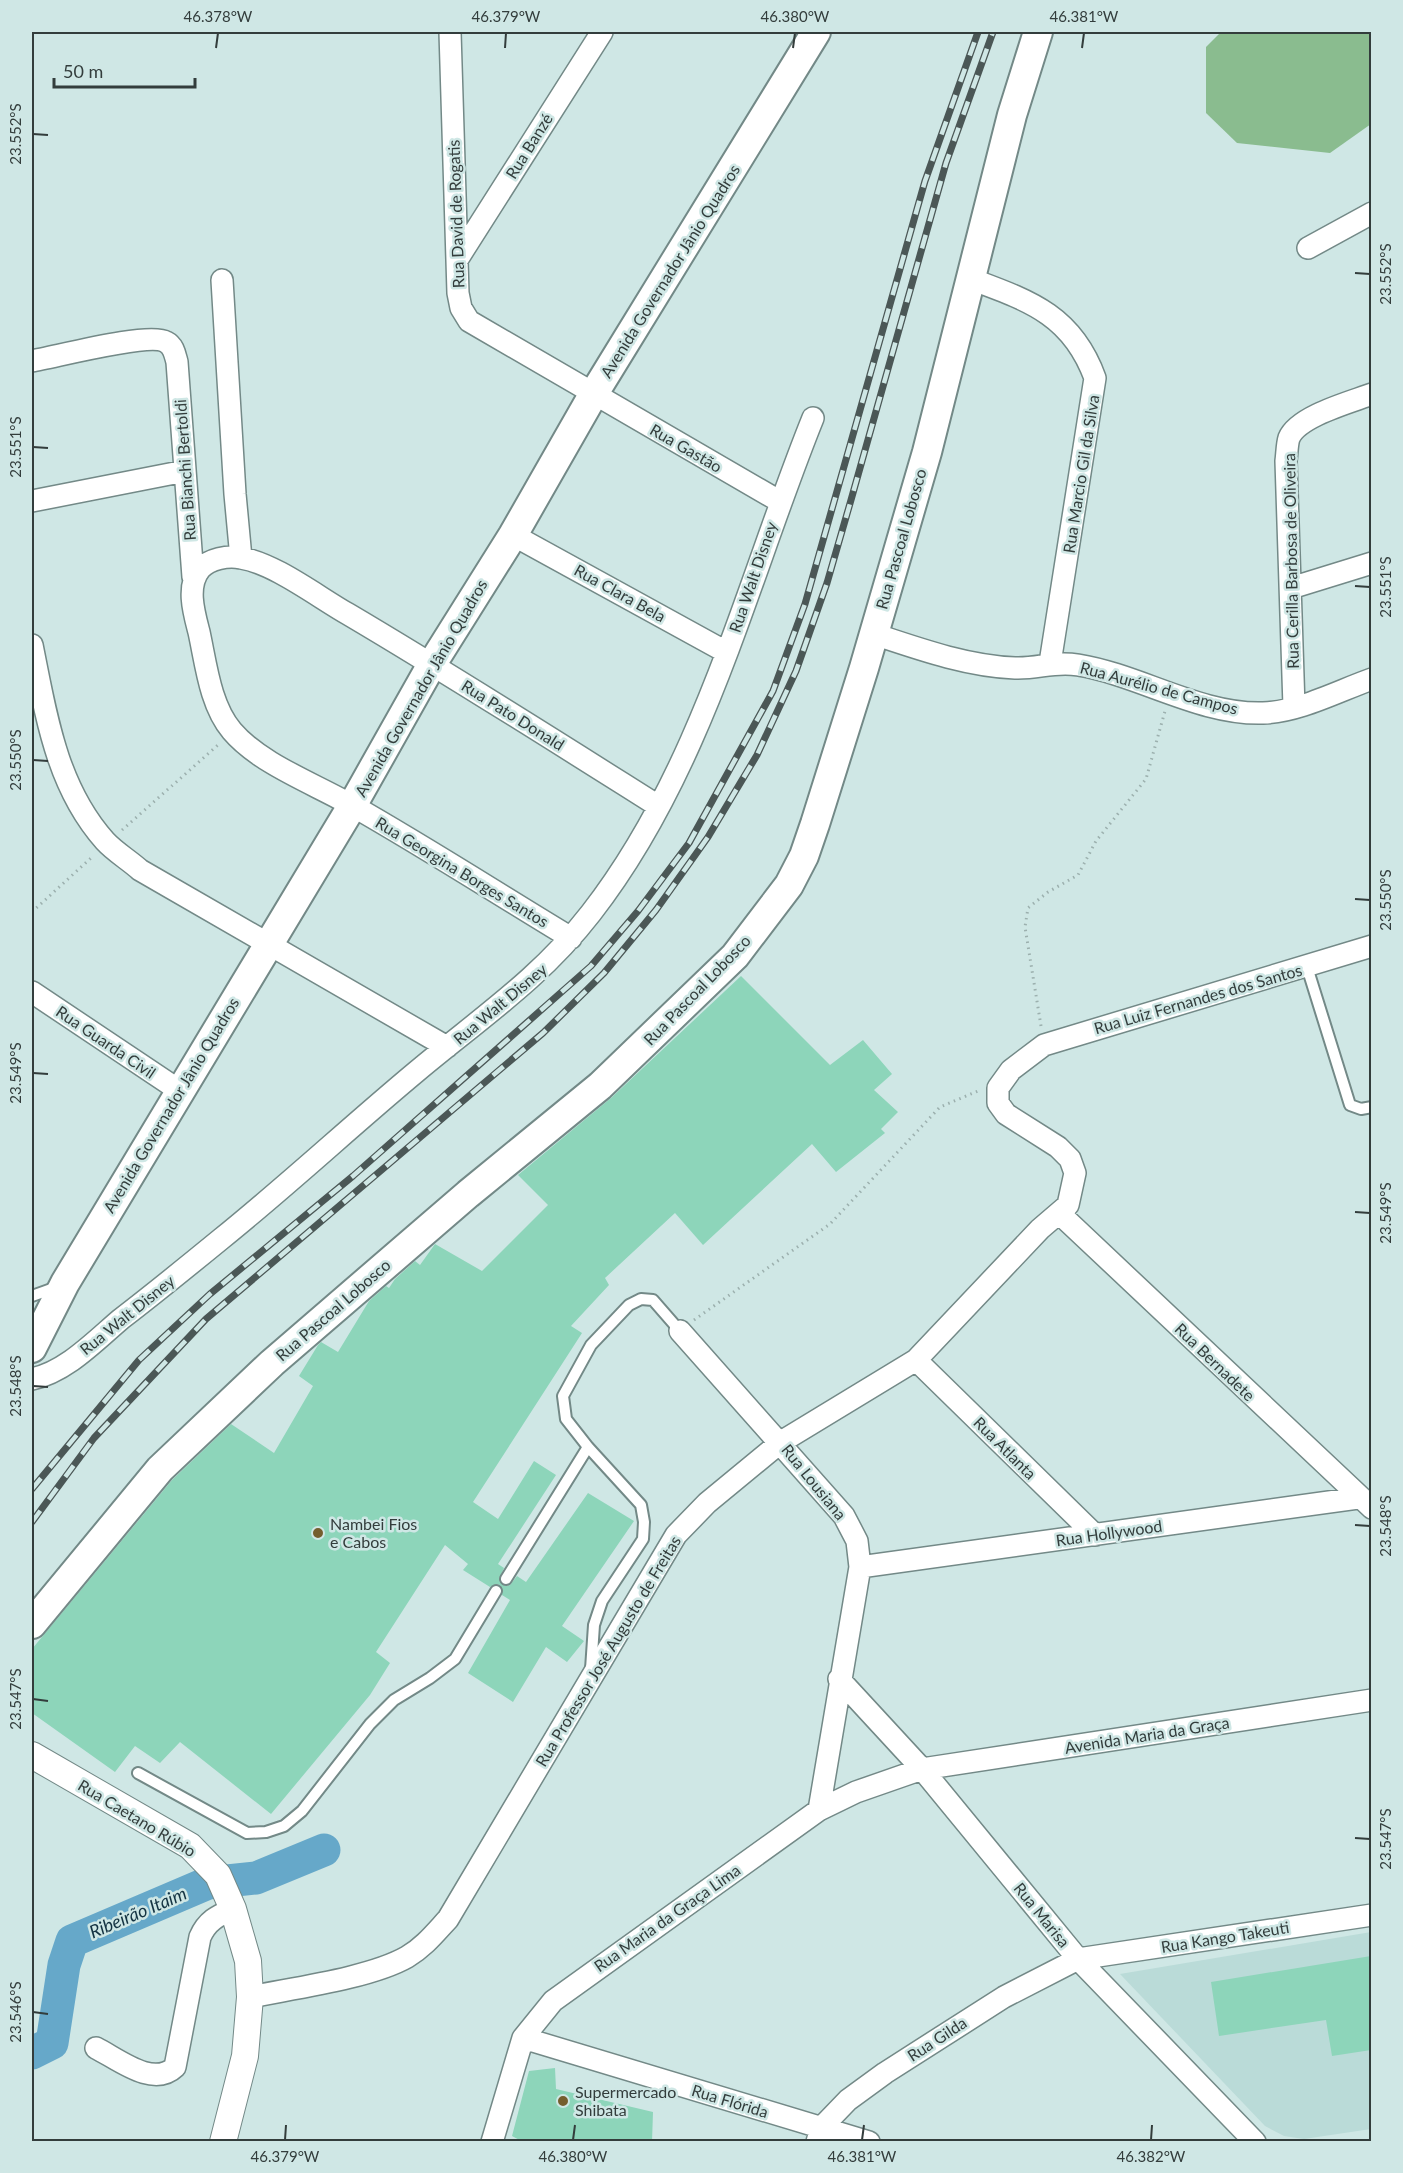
<svg xmlns="http://www.w3.org/2000/svg" width="1403" height="2173" font-family="Lato,sans-serif">
	<rect width="100%" height="100%" fill="#cfe7e5"/>
	<!-- built -->
	<path fill="#badbd8" d="M1371,1932v197l-67,10 -20,-3 -19,-10 -145,-152z"/>
	<!-- forest -->
	<path fill="#8abc8f" d="M1221,32h150v92l-41,29 -93,-10 -31,-30v-66z"/>
	<g fill="none" stroke-linecap="round" stroke-linejoin="round">
		<!-- river -->
		<path stroke="#66a8c9" stroke-width="33" d="M32,2053l20,-10 12,-78 8,-24 136,-58 48,-5 68,-28"/>
	</g>
	<!-- building -->
	<path fill="#8dd5ba" d="M741,976l89,89 33,-25 29,34 -18,16 24,22 -17,17 4,4 -49,39 -24,-28 -109,101 -28,-32 -70,65 4,7 -38,41 11,7 -109,169 25,17 36,-58 22,14 -58,89 6,4 -5,11 6,7 5,-1 7,-9 9,6 62,-89 46,28 -72,105 22,15 -17,21 -21,-15 -33,55 -45,-29 42,-73 -8,-5 -2,-10 -4,-1 -6,3 -27,-17 5,-6 -23,-19 -69,107 14,11 -20,32 -99,119 -91,-72 -20,21 -25,-17 -20,26 -83,-59v-64l140,-169 59,-56 43,29 39,-67 -14,-10 19,-31 3,-3 17,10 31,-51 17,-15 3,2 6,-9 20,-18 5,4 15,-21 47,27 66,-66 -30,-30 93,-77z
		M1371,1956v94l-39,6 -6,-36 -107,16 -8,-54z
		M555,2068l1,21 97,23 -1,30h-129l-11,-6 17,-65z"/>
	<g fill="none" stroke-linecap="round" stroke-linejoin="round">
		<defs>
			<path id="service" d="M1307,967l43,138 11,4 11,-2
				M32,1296l25,-9
				M506,1579l82,-132
				M591,1669l3,-44 8,-24 41,-62 1,-17 -3,-17 -53,-58 -22,-28 -3,-23 28,-51 38,-40 12,-6 12,1 27,31
				M138,1773l109,60 19,-1 18,-6 18,-15 68,-87 24,-24 36,-22 25,-19 41,-68"/>
			<path id="minor" d="M450,32l8,261 3,15 8,13 310,180
				M1308,248l64,-35
				M457,260l145,-228
				M971,279c59,22 101,36 124,99l-45,285
				M222,280l13,214 6,64
				M32,361c24,-4 117,-29 134,-19 8,4 9,13 11,20l16,215
				M32,501l153,-30
				M513,535l213,117
				M1291,588l81,-25
				M874,634c45,15 93,32 141,34 23,1 39,-7 63,-3 62,10 122,50 185,48 36,-1 75,-22 109,-34
				M32,645c14,69 24,141 73,196 10,11 24,19 35,29l307,177
				M1294,707l-8,-246c1,-7 1,-17 3,-23 9,-22 62,-36 83,-44
				M571,938c-73,-44 -144,-90 -218,-132 -38,-22 -93,-42 -121,-75 -22,-26 -26,-67 -33,-99 -5,-19 -13,-46 1,-63 9,-10 28,-14 41,-11 33,5 77,39 107,56 105,62 207,127 310,192
				M32,992l148,99
				M1060,1214l312,294
				M680,1331l164,185 13,25 3,26 -41,243
				M916,1360l179,175
				M32,1379c34,-7 63,-38 89,-60 34,-26 67,-53 100,-80 67,-54 129,-112 195,-167 63,-53 124,-93 175,-159 112,-144 155,-329 222,-495
				M860,1567l498,-69
				M839,1679l83,90 156,190 177,183
				M250,1997c44,-9 120,-19 157,-40 17,-10 28,-24 41,-38l228,-384 31,-32 74,-61 135,-82 124,-131 28,-24 7,-32 -5,-14 -12,-12 -52,-33 -8,-11v-15l13,-18 33,-25 328,-99
				M523,2038l346,104
				M96,2048c22,11 57,40 79,19l25,-130c7,-16 17,-21 33,-28
				M492,2142l31,-104 30,-37 266,-191 37,-18 66,-23 450,-69
				M817,2142l4,-14 27,-28 37,-27 119,-76 74,-38 294,-44"/>
			<path id="tertiary" d="M32,1755l158,91 28,29 15,34 15,52 2,36 -5,59 -22,86"/>
			<path id="secondary" d="M32,1348l33,-65 287,-477 80,-142 81,-129 80,-140 223,-363
				M32,1624l128,-155 112,-106 196,-169 132,-108 135,-130 54,-71 15,-29 11,-32 49,-156 63,-216 85,-337 26,-83"/>
		</defs>
		<!-- service casing -->
		<use href="#service" stroke="#738987" stroke-width="14"/>
		<!-- minor casing -->
		<use href="#minor" stroke="#738987" stroke-width="24"/>
		<!-- tertiary casing -->
		<use href="#tertiary" stroke="#738987" stroke-width="28"/>
		<!-- secondary casing -->
		<use href="#secondary" stroke="#738987" stroke-width="32"/>
		<!-- path -->
		<path stroke="#9cb0ae" stroke-width="3" stroke-dasharray="1.5 4.5" stroke-linecap="butt" d="M122,830l96,-85
			M32,912l60,-55
			M1041,1026l-16,-99 3,-19 20,-16 30,-17 18,-34 50,-62 19,-68
			M694,1320l136,-96 110,-117 38,-16"/>
		<!-- service -->
		<use href="#service" stroke="#fff" stroke-width="10"/>
		<!-- minor -->
		<use href="#minor" stroke="#fff" stroke-width="21"/>
		<!-- tertiary -->
		<use href="#tertiary" stroke="#fff" stroke-width="26"/>
		<!-- secondary -->
		<use href="#secondary" stroke="#fff" stroke-width="28"/>
		<defs>
			<path id="rail" d="M32,1489l107,-129 71,-66 143,-118 238,-210 47,-55 51,-68 84,-152 32,-87 120,-423 53,-149
				M32,1522l62,-84 112,-119 337,-286 61,-60 52,-63 52,-73 49,-82 39,-84 31,-88 24,-83 95,-337 47,-131"/>
		</defs>
		<!-- rail casing -->
		<use href="#rail" stroke="#4b5756" stroke-width="7"/>
		<!-- rail -->
		<use href="#rail" stroke="#cfe7e5" stroke-width="4.5" stroke-dasharray="14" stroke-linecap="butt"/>
	</g>
	<!-- ticks -->
	<path fill="none" stroke="#333d3c" stroke-width="2" d="M216,48l2,-15M505,48l1,-15M793,48l2,-15M1082,48l2,-15M33,134l15,1M1355,273l15,1M33,447l15,1M1355,586l15,1M33,760l15,1M1355,899l15,1M33,1073l15,1M1355,1212l15,1M33,1386l15,1M1355,1525l15,1M33,1699l15,2M1355,1838l15,1M33,2012l15,2M285,2140l1,-15M573,2140l2,-15M862,2140l2,-15M1151,2140l1,-15"/>
	<!-- markers -->
	<g fill="#755e2e" stroke="#cfe7e5" stroke-width="2">
		<circle cx="318" cy="1533" r="6"/>
		<circle cx="563" cy="2101" r="6"/>
	</g>
	<g text-anchor="middle" stroke-width="5" stroke-linejoin="round" paint-order="stroke">
		<!-- street labels -->
		<g font-size="16" fill="#333d3c" stroke="#cfe7e5">
			<text transform="translate(529 146) rotate(-58)" y="6">Rua Banzé</text>
			<text transform="translate(456 214) rotate(-92)" y="6">Rua David de Rogatis</text>
			<text transform="translate(670 271) rotate(-58)" y="6">Avenida Governador Jânio Quadros</text>
			<text transform="translate(686 448) rotate(30)" y="6">Rua Gastão</text>
			<text transform="translate(185 470) rotate(-94)" y="6">Rua Bianchi Bertoldi</text>
			<text transform="translate(1081 474) rotate(-81)" y="6">Rua Marcio Gil da Silva</text>
			<text transform="translate(901 539) rotate(-74)" y="6">Rua Pascoal Lobosco</text>
			<text transform="translate(1291 561) rotate(-91)" y="6">Rua Cerilla Barbosa de Oliveira</text>
			<text transform="translate(753 577) rotate(-71)" y="6">Rua Walt Disney</text>
			<text transform="translate(620 593) rotate(29)" y="6">Rua Clara Bela</text>
			<text transform="translate(421 688) rotate(-60)" y="6">Avenida Governador Jânio Quadros</text>
			<text transform="translate(1159 688) rotate(15)" y="6">Rua Aurélio de Campos</text>
			<text transform="translate(513 715) rotate(32)" y="6">Rua Pato Donald</text>
			<text transform="translate(462 872) rotate(31)" y="6">Rua Georgina Borges Santos</text>
			<text transform="translate(697 990) rotate(-46)" y="6">Rua Pascoal Lobosco</text>
			<text transform="translate(1198 999) rotate(-16)" y="6">Rua Luiz Fernandes dos Santos</text>
			<text transform="translate(500 1004) rotate(-40)" y="6">Rua Walt Disney</text>
			<text transform="translate(106 1042) rotate(34)" y="6">Rua Guarda Civil</text>
			<text transform="translate(171 1105) rotate(-59)" y="6">Avenida Governador Jânio Quadros</text>
			<text transform="translate(333 1310) rotate(-41)" y="6">Rua Pascoal Lobosco</text>
			<text transform="translate(127 1315) rotate(-39)" y="6">Rua Walt Disney</text>
			<text transform="translate(1215 1362) rotate(44)" y="6">Rua Bernadete</text>
			<text transform="translate(1005 1448) rotate(45)" y="6">Rua Atlanta</text>
			<text transform="translate(814 1482) rotate(51)" y="6">Rua Lousiana</text>
			<text transform="translate(1109 1533) rotate(-8)" y="6">Rua Hollywood</text>
			<text transform="translate(608 1651) rotate(-59)" y="6">Rua Professor José Augusto de Freitas</text>
			<text transform="translate(1147 1735) rotate(-9)" y="6">Avenida Maria da Graça</text>
			<text transform="translate(137 1818) rotate(31)" y="6">Rua Caetano Rúbio</text>
			<text transform="translate(1042 1915) rotate(51)" y="6">Rua Marisa</text>
			<text transform="translate(667 1918) rotate(-35)" y="6">Rua Maria da Graça Lima</text>
			<text transform="translate(1225 1937) rotate(-9)" y="6">Rua Kango Takeuti</text>
			<text transform="translate(937 2039) rotate(-33)" y="6">Rua Gilda</text>
			<text transform="translate(730 2101) rotate(17)" y="6">Rua Flórida</text>
		</g>
		<!-- poi labels -->
		<g font-size="16" fill="#333d3c" stroke="#cfe7e5" text-anchor="start">
			<text x="330" y="1530">Nambei Fios<tspan x="330" dy="18">e Cabos</tspan></text>
			<text x="575" y="2098">Supermercado<tspan x="575" dy="18">Shibata</tspan></text>
		</g>
		<!-- water labels -->
		<g font-size="18" font-style="italic" fill="#143342" stroke="#cfe7e5">
			<text transform="translate(138 1913) rotate(-23)" y="6">Ribeirão Itaim</text>
		</g>
	</g>
	<!-- border -->
	<rect width="1403" height="2173" fill="none" stroke="#cfe7e5" stroke-width="66"/>
	<!-- scale -->
	<path d="M54 78v9h141v-9" fill="none" stroke="#333d3c" stroke-width="3"/>
	<text x="63" y="78" font-size="18" fill="#333d3c" stroke="#cfe7e5" stroke-width="4.5" paint-order="stroke">50 m</text>
	<rect x="33" y="33" width="1337" height="2107" fill="none" stroke="#333d3c" stroke-width="2"/>
	<g font-size="15" text-anchor="middle" fill="#333d3c">
		<text x="218" y="22">46.378°W</text>
		<text x="506" y="22">46.379°W</text>
		<text x="795" y="22">46.380°W</text>
		<text x="1084" y="22">46.381°W</text>
		<text transform="translate(16 134) rotate(-90)" y="5">23.552°S</text>
		<text transform="translate(1386 274) rotate(-90)" y="5">23.552°S</text>
		<text transform="translate(16 447) rotate(-90)" y="5">23.551°S</text>
		<text transform="translate(1386 587) rotate(-90)" y="5">23.551°S</text>
		<text transform="translate(16 760) rotate(-90)" y="5">23.550°S</text>
		<text transform="translate(1386 900) rotate(-90)" y="5">23.550°S</text>
		<text transform="translate(16 1073) rotate(-90)" y="5">23.549°S</text>
		<text transform="translate(1386 1213) rotate(-90)" y="5">23.549°S</text>
		<text transform="translate(16 1386) rotate(-90)" y="5">23.548°S</text>
		<text transform="translate(1386 1526) rotate(-90)" y="5">23.548°S</text>
		<text transform="translate(16 1699) rotate(-90)" y="5">23.547°S</text>
		<text transform="translate(1386 1839) rotate(-90)" y="5">23.547°S</text>
		<text transform="translate(16 2012) rotate(-90)" y="5">23.546°S</text>
		<text x="285" y="2162">46.379°W</text>
		<text x="573" y="2162">46.380°W</text>
		<text x="862" y="2162">46.381°W</text>
		<text x="1151" y="2162">46.382°W</text>
	</g>
</svg>
